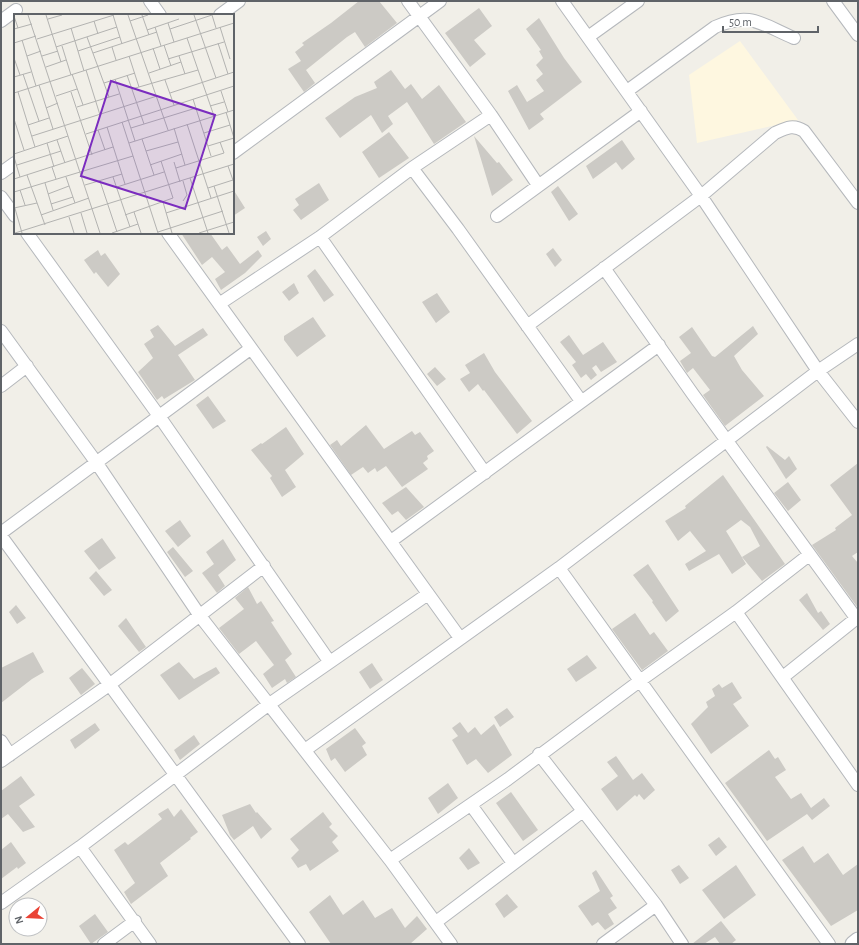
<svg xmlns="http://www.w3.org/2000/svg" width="859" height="945" font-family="'Alegreya Sans',sans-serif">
	<rect width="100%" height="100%" fill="#f1efe8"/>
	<!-- commercial -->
	<path fill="#fef7e0" d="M740,41l58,79 -101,23 -8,-68z"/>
	<!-- building -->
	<path fill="#cccac5" d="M359,1h20l18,22 -32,24 -10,-15 -8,5 -41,33 9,13 -11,9 -16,-23 13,-8 -6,-9 9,-7 -2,-2 29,-20z
		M479,8l13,18 -18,14 12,14 -16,13 -25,-34z
		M539,18l25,40 18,24 -42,32 4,5 -15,11 -21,-39 9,-6 10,17 17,-11 -8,-11 7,-6 -7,-9 7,-7 -4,-7 2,-1 -15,-21z
		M391,70l14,19 6,-5 11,15 17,-14 27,37 -32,22 -27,-42 -19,14 5,8 -11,9 -11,-18 -31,23 -15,-20 30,-21 22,-9 -3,-6z
		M389,132l20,26 -30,20 -17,-26z
		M474,136l23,27 2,-1 14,18 -21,16z
		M622,140l13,19 -13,11 -6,-8 -23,17 -7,-13z
		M319,183l10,17 -28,20 -8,-10 6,-5 -4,-6z
		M558,186l20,28 -9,7 -18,-29z
		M233,189l12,19 -12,8z
		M266,231l5,8 -8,7 -6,-9z
		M181,233h29l12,17 5,-4 13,18 18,-14 4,6 -17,17 -24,17 -6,-11 10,-7 -13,-15 -10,8z
		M553,248l9,12 -7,7 -9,-13z
		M98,250l3,6 4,-3 15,21 -12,13 -12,-15 -2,2 -10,-14z
		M315,269l19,26 -10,7 -17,-26z
		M294,283l5,10 -10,8 -7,-9z
		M437,293l13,19 -14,11 -14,-21z
		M313,317l13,19 -29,21 -13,-17v-4z
		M158,325l17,21 28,-18 5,7 -30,20 17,25 -31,19 -2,-3 -5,4 -19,-28 15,-14 -9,-14 10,-7 -4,-7z
		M753,326l5,8 -24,22 8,14 22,26 -39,30 -22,-31 7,-5 -17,-22 -6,5 -7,-12 11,-8 -12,-16 13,-10 20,29 3,1z
		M569,335l14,20 20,-13 14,20 -16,10 -5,-7 -4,3 5,7 -6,5 -5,-6 -5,4 -9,-13 4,-3 -16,-20z
		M484,353l11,19 37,49 -15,13 -33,-44 -1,1 -5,-7 -9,8 -9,-13 10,-6 -5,-8z
		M435,367l11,12 -9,7 -10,-12z
		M208,396l18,25 -13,8 -17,-24z
		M366,425l18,24 28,-18 3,4 5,-3 14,19 -7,5 1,3 -5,4 5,6 -26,18 -16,-21 -9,6 -2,-4 -7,5 -5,-6 -12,8 -21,-30 7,-5 4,6z
		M286,427l18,27 -19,16 11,17 -14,10 -12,-19 2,-2 -21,-26 10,-7 1,1z
		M767,446l18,14 4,-4 8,13 -11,10 -20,-32z
		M858,463v89l-6,4 6,7v45l-46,-63 24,-15 -1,-2 17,-13 -22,-30z
		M723,475l62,89 -23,17 -20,-24 18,-11 -10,-19 -9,-7 -15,11 20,33 -14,10 -13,-20 -30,17 -4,-7 21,-13 -16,-20 -12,10 -13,-20 21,-13 -1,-2z
		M788,482l13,18 -13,11 -14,-18z
		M406,487l18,20 -18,13 -8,-9 -6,4 -10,-12z
		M180,520l11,16 -13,11 -13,-16z
		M102,538l14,20 -17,12 -15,-19z
		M223,539l13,21 -18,15 7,11 -8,7 -15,-20 12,-9 -8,-12z
		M173,547l20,24 -8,6 -18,-25z
		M648,564l31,47 -13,11 -14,-20 1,-1 -20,-26z
		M96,571l16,19 -8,6 -15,-18z
		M248,587l9,17 4,-3 13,20 -3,1 21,32 -7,6 11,17 -9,6 -2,-4 -13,9 -9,-14 11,-9 -18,-24 -17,13 -20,-26 25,-19 -9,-11z
		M807,593l11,20 3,-2 9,13 -7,6 -24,-30z
		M16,605l10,13 -9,6 -8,-12z
		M635,613l15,22 4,-3 14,19 -26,19 -30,-41z
		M126,618l20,29 -7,5 -21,-26z
		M33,652l11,20 -12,7 -31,24v-35z
		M587,655l10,13 -21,14 -9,-13z
		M179,662l15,17 22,-12 4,6 -41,27 -19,-25z
		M372,663l11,17 -13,9 -11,-17z
		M82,668l13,16 -14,11 -12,-17z
		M732,682l10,16 -9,6 16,22 -38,28 -20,-30 17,-17 -2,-5 9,-6 -3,-7 7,-5 3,4z
		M507,708l7,9 -14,10 -6,-10z
		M460,722l8,11 7,-6 6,8 13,-11 18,31 -24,18 -12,-14 -9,6 -15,-25 6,-4 -6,-8z
		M95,723l5,7 -25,19 -5,-9z
		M355,728l11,15 -4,3 5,9 -22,17 -10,-14 -4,3 -5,-12z
		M194,735l6,9 -20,16 -6,-10z
		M769,750l6,9 3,-2 8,13 -11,7 16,22 10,-6 10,15 13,-10 6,8 -18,14 -5,-6 -40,27 -42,-58z
		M616,756l17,24 9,-7 13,17 -11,10 -5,-6 -2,3 -2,-2 -18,16 -16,-22 17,-13 -11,-14z
		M21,776l14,19 -16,11 16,21 -12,5 -15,-18 -7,5v-28z
		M448,783l10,15 -20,16 -10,-16z
		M511,792l27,38 -15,11 -27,-38z
		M250,804l6,9 1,-1 15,17 -11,10 -8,-13 -19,14 -4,-5 -8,-20z
		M168,808l6,9 7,-8 17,23 -8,6 1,1 -31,24 8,13 -37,28 -7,-12 11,-9 -21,-33 11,-8 3,3 34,-26 -4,-5z
		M323,812l9,12 -3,3 9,9 -6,6 7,9 -29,20 -4,-7 -8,4 -7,-10 8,-8 -9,-11z
		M719,837l8,10 -11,9 -8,-11z
		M11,842l15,21 -8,6 -1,-2 -16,12v-29z
		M803,846l11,17 14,-10 15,22 15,-11v46l-27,16 -49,-66z
		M469,848l11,15 -12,7 -9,-12z
		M679,865l10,13 -9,6 -9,-14z
		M736,865l20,30 -32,24 -22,-29z
		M596,870l17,26 -3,2 7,10 -9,6 6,10 -9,6 -7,-8 -6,4 -14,-20 22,-15 -8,-18z
		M507,894l11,13 -14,11 -9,-14z
		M330,895l13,20 20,-15 12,18 17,-10 13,20 12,-12 10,13 -17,15h-79l-22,-32z
		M95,914l13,18 -17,12 -12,-18z
		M721,921l15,19 -5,4h-11l-5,-7 -11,7h-12z"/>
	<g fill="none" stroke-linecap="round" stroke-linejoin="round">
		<defs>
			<path id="minor" d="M150,1l10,14
				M408,1l83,114 47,70
				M562,1l139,195 117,175 40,51
				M833,1l25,34
				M220,15l19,-14
				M1,21l15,-11
				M588,37l50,-36
				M627,91l88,-64c35,-16 46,-3 79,11
				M233,153l207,-152
				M412,168l46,61 123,172
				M1,173l14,-10
				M1,197l14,19
				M497,216l144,-105
				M27,233l132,183 170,245
				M168,233l292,405
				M320,237l165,236
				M604,268l88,125 164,225
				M219,304l101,-67 92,-69 79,-53
				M527,326l174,-130 74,-63c11,-5 18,-9 29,-2l54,72
				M1,331l95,131 104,154 190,244 61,84
				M1,386l26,-20
				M1,533l249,-184
				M1,536l298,408
				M391,541l268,-196
				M559,568l270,376
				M736,612l122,173
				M783,677l75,-60
				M1,741l9,14
				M305,750l254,-182 259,-197 40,-27
				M539,754l117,151 26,39
				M1,761l108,-76 155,-119
				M471,805l42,58
				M80,847l70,97
				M390,860l118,-81 133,-99 95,-68 73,-57
				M1,903l79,-56 188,-142 160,-111
				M436,922l147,-111
				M104,944l31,-23
				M603,944l53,-39"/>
			<path id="tertiary" d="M853,944l5,-4"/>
		</defs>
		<!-- minor casing -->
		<use href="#minor" stroke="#b5b8bc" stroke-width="14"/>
		<!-- tertiary casing -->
		<use href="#tertiary" stroke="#b5b8bc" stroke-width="17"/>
		<!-- minor -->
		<use href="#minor" stroke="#fff" stroke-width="12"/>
		<!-- tertiary -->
		<use href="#tertiary" stroke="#fff" stroke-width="15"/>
	</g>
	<!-- overview -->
	<g transform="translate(14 14)">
		<rect width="220" height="220" fill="#f1efe8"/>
		<path fill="none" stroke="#b3b3b1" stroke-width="1" d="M14,1l72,218M32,1l15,47M99,1l9,29M114,1l40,115M128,1l7,20M180,1l22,63M198,1l4,13M0,2l4,12M34,5l14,-4M80,7l4,13M116,7l18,-6M154,9l6,19M141,13l6,19M206,13l10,32M57,14l13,43M0,15l18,-5M156,15l42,-14M133,16l32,-11M73,23l22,60M173,24l27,78M23,25l77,-24M8,26l14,46M0,29l22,-7M204,29l10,31M150,31l7,21M48,32l9,29M42,33l61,-20M98,33l4,13M139,34l7,21M64,37l42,-14M79,39l64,-21M13,42l14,-5M28,42l16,-5M115,42l10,31M165,42l6,18M0,44l6,17M154,45l56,-17M32,53l20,-7M72,56l14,45M135,59l32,-11M9,60l16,47M58,60l11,31M113,61l17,49M0,63l17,-5M101,65l20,62M151,66l9,25M90,69l31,-10M25,71l14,44M118,75l66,-19M207,77l7,21M4,78l17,55M57,78l21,63M0,79l220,-70M156,79l64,-21M42,82l21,-7M179,85l18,57M196,92l14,-4M63,93l42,-13M32,94l12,-5M212,98l8,26M0,105l10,31M108,108l36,111M173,110l24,74M14,111l21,-7M93,113l18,57M117,114l65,-20M160,114l11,37M84,116l7,20M190,119l26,-8M72,120l148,-48M18,122l125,-40M128,125l12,36M43,126l8,23M33,129l7,24M115,129l105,-33M194,132l26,-8M132,137l32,-9M0,140l54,-18M0,143l6,20M160,148l6,20M3,151l44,-14M136,151l32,-11M214,152l6,17M38,153l4,12M162,154l48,-15 -4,-11M13,161l18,50M52,163l9,26M99,163l17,50M176,164l18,55M0,165l99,-32M86,167l17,51M31,169l8,27M71,171l37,-11M200,172l15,47M103,173l47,-15M194,174l25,-8M6,176l5,15M0,178l119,-36M34,180l21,-8M169,187l4,-6 -4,-14M149,188l9,31M37,190l22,-7M0,191l8,28M0,194l23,-5M120,198l7,21M67,199l6,20M152,199l68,-22M27,201l48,-17M111,201l48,-17 -12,-37M55,203l5,16M144,218l65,-21M1,219l219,-69M98,219l26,-9M185,219l35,-11"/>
		<path fill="#7b2cbf" fill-opacity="0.15" stroke="#7b2cbf" stroke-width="2" d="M97,67l104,34 -30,94 -104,-33z"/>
		<rect width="220" height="220" fill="none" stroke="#5f6368" stroke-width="2"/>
	</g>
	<!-- border -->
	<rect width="859" height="945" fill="none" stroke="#5f6368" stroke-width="4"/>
	<!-- north arrow -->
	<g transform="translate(28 917) rotate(252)"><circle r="19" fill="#ffffff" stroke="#bfc1c3"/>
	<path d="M0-3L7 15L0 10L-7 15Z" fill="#ea4335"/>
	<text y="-6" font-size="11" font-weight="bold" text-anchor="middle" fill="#5f6368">N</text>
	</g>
	<!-- scale -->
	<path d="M723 26v6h95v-6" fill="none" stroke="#5f6368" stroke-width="2"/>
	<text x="729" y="26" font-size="12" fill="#5f6368" stroke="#ffffff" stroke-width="3" paint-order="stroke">50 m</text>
</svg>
